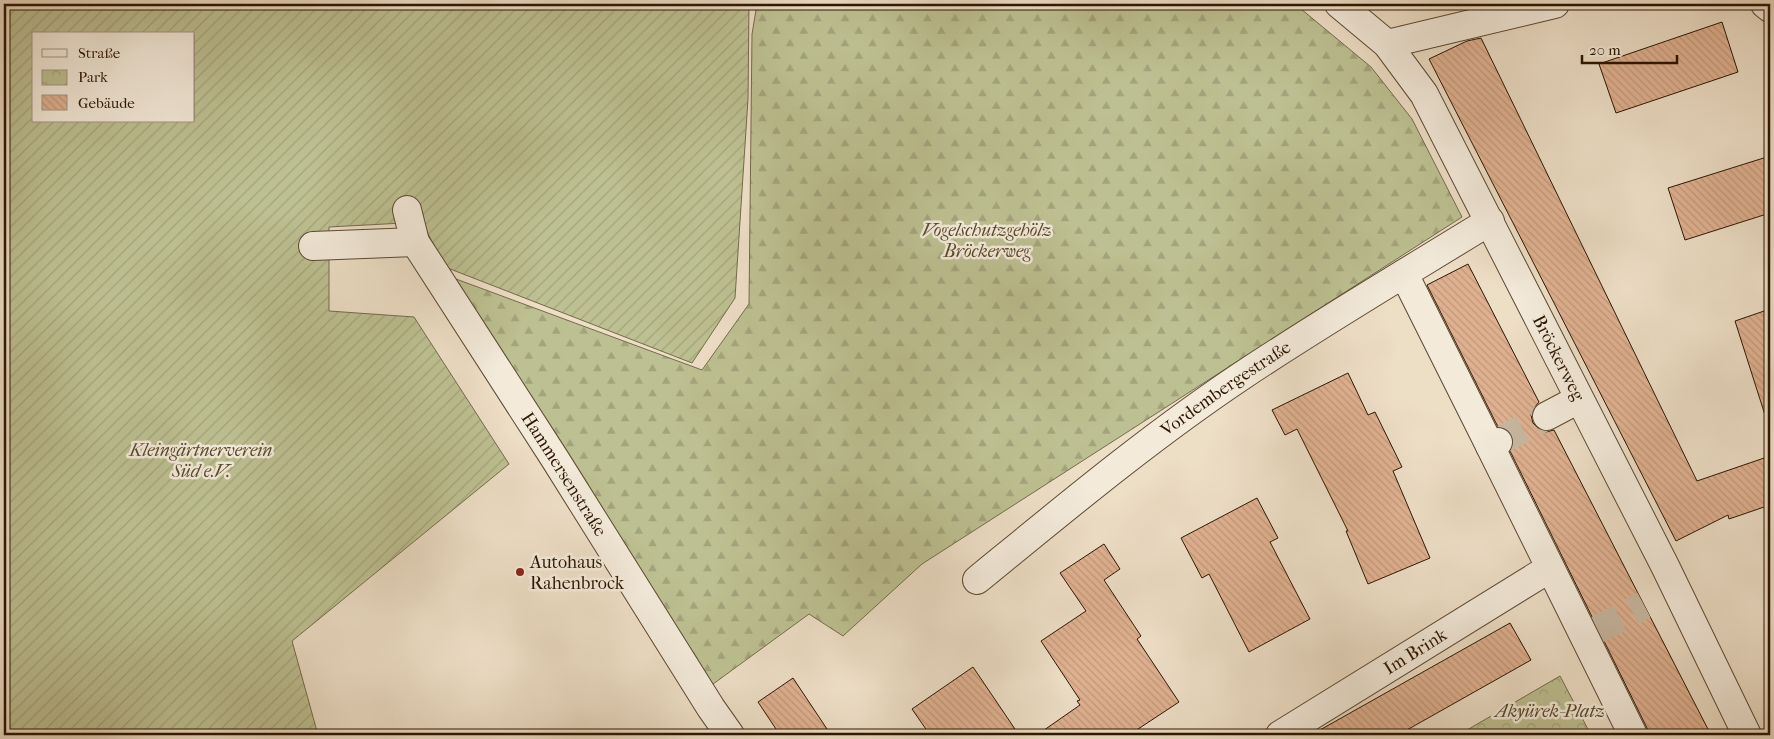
<svg xmlns="http://www.w3.org/2000/svg" width="1774" height="739" font-family="'IM FELL French Canon',serif">
	<defs>
		<pattern id="forest-firs" width="22" height="20" patternUnits="userSpaceOnUse" patternTransform="scale(1.25)"><rect width="22" height="20" fill="#bdc092"/><path d="M5 1l3.5 6h-7zM16 11l3.5 6h-7z" fill="#a3a47c"/></pattern>
		<pattern id="park-crowns" width="20" height="18" patternUnits="userSpaceOnUse" patternTransform="scale(1.25)"><rect width="20" height="18" fill="#bdc092"/><path d="M2 6a3 3 0 1 1 6 0M12 15a3 3 0 1 1 6 0" fill="none" stroke="#a3a47c"/></pattern>
		<pattern id="garden-furrows" width="10" height="10" patternUnits="userSpaceOnUse" patternTransform="scale(1.25)"><rect width="10" height="10" fill="#bdc092"/><path d="M-1 1l2-2M0 10L10 0M9 11l2-2" fill="none" stroke="#a3a47c"/></pattern>
		<pattern id="building-back-hatch" width="6" height="6" patternUnits="userSpaceOnUse" patternTransform="scale(1.25)"><rect width="6" height="6" fill="#e0b191"/><path d="M-1 5l2 2M0 0l6 6M5-1l2 2" fill="none" stroke="#c0987b"/></pattern>
	</defs>
	<rect width="100%" height="100%" fill="#eddec6"/>
	<filter id="stains"><feTurbulence type="fractalNoise" baseFrequency=".004" numOctaves="4"/><feColorMatrix values="0 0 0 0 .2 0 0 0 0 .09 0 0 0 0 .02 0 0 0 .5 -.17"/></filter>
	<radialGradient id="worn" r=".72"><stop offset=".6" stop-color="#630" stop-opacity="0"/><stop offset="1" stop-color="#630" stop-opacity=".3"/></radialGradient>
	<!-- forest -->
	<path fill="url(#forest-firs)" stroke="#746b4a" d="M757,4h538l76,63 41,52 50,98 -540,347 -79,72 -34,-22 -100,73 -253,-408 246,91 47,-66 3,-270z"/>
	<!-- park -->
	<path fill="url(#park-crowns)" stroke="#746b4a" d="M1560,676l31,59h-133l9,-5z"/>
	<!-- garden -->
	<path fill="url(#garden-furrows)" stroke="#746b4a" fill-rule="evenodd" d="M4,4h745l-1,95 -13,199 -43,65 -247,-96 -23,-45 -93,5v84l85,6 95,147 -217,177 26,94h-314zM34,34h160v87h-160z"/>
	<!-- building -->
	<path fill="url(#building-back-hatch)" stroke="#2c1601" d="M1722,22l16,50 -122,41 -17,-49z
		M1481,38l216,443 73,-25v49l-41,14 -1,-4 -52,26 -247,-482 38,-18z
		M1770,156v57l-85,27 -17,-52z
		M1468,264l71,138 -5,6 -3,7 2,8 6,6 7,3 8,-2 157,305h-62l-2,-7 -137,-277 4,-8 -2,-8 -6,-6 -8,-2 -71,-142z
		M1770,309v105l-5,1 -30,-94z
		M1348,373l20,42 7,-3 27,55 -9,4 37,87 -62,26 -22,-53h2l-51,-102 -12,6 -13,-25z
		M1257,498l21,40 -8,4 40,77 -61,33 -40,-78 -7,4 -21,-40z
		M1104,544l16,25 -16,11 37,56 -4,3 42,63 -50,33h-92l43,-30 -3,-4 3,-1 -39,-59 45,-30 -26,-38z
		M1510,623l21,37 -133,75h-87z
		M973,667l46,68h-89l-18,-26z
		M793,678l38,57h-51l-22,-33z"/>
	<g fill="none" stroke-linecap="round" stroke-linejoin="round">
		<!-- minor-tunnel -->
		<path stroke="#c6b69f" stroke-width="28" stroke-dasharray="28 14" stroke-linecap="butt" d="M1498,442l49,-26
			M1595,631l49,-26"/>
		<defs>
			<g id="minor">
				<path id="s1" d="M1339,4l48,40 37,50 241,472 82,169"/>
				<path d="M1765,4l5,4"/>
				<path d="M1387,44l168,-40"/>
				<path id="s2" d="M407,210l8,32 140,217 156,249 19,27"/>
				<path d="M313,246l102,-4"/>
				<path d="M1404,274l86,172"/>
				<path d="M1547,416l32,-17"/>
				<path d="M1498,442l-8,4 143,289"/>
				<path id="s3" d="M977,580c87,-71 173,-143 266,-205 81,-54 164,-103 247,-154"/>
				<path id="s4" d="M1280,735l270,-167"/>
			</g>
		</defs>
		<!-- minor casing -->
		<use href="#minor" stroke="#5c4832" stroke-width="30"/>
		<!-- minor -->
		<use href="#minor" stroke="#f3eada" stroke-width="28"/>
	</g>
	<!-- markers -->
	<circle fill="#8f2418" stroke="#f3eada" stroke-width="2" cx="520" cy="572" r="5"/>
	<g text-anchor="middle" stroke-width="5" stroke-linejoin="round" paint-order="stroke">
		<!-- park labels -->
		<g font-size="18" font-style="italic" fill="#58492c" stroke="#f3eada">
			<text x="987" y="236">Vogelschutzgehölz<tspan x="987" dy="21">Bröckerweg</tspan></text>
			<text x="201" y="456">Kleingärtnerverein<tspan x="201" dy="21">Süd e.V.</tspan></text>
			<text x="1550" y="717">Akyürek-Platz</text>
		</g>
		<!-- street labels -->
		<g font-size="18" fill="#2c1601" stroke="#f3eada">
			<text dy="6" stroke="none"><textPath href="#s1" startOffset="421">Bröckerweg</textPath></text>
			<text dy="6" stroke="none"><textPath href="#s3" startOffset="314">Vordembergestraße</textPath></text>
			<text dy="6" stroke="none"><textPath href="#s2" startOffset="309">Hammersenstraße</textPath></text>
			<text dy="6" stroke="none"><textPath href="#s4" startOffset="159">Im Brink</textPath></text>
		</g>
		<!-- poi labels -->
		<g font-size="18" fill="#2c1601" stroke="#f3eada" text-anchor="start">
			<text x="530" y="568">Autohaus<tspan x="530" dy="21">Rahenbrock</tspan></text>
		</g>
	</g>
	<!-- margin -->
	<rect width="1774" height="739" fill="none" stroke="#eddec6" stroke-width="20"/>
	<rect x="5" y="5" width="1764" height="729" fill="none" stroke="#2c1601" stroke-width="2.5"/>
	<rect x="10" y="10" width="1754" height="719" fill="none" stroke="#2c1601"/>
	<!-- legend -->
	<rect x="32" y="32" width="162" height="90" fill="#f3eada" stroke="#a39583"/>
	<rect x="42" y="49" width="25" height="8" fill="#f3eada" stroke="#a39583"/>
	<text x="78" y="58" font-size="15" fill="#2c1601">Straße</text>
	<rect x="42" y="70" width="25" height="15" fill="url(#park-crowns)" stroke="#a39583"/>
	<text x="78" y="82" font-size="15" fill="#2c1601">Park</text>
	<rect x="42" y="95" width="25" height="15" fill="url(#building-back-hatch)" stroke="#a39583"/>
	<text x="78" y="108" font-size="15" fill="#2c1601">Gebäude</text>
	<!-- scale -->
	<path d="M1582 55v8h95v-8" fill="none" stroke="#2c1601" stroke-width="2.5"/>
	<text x="1589" y="55" font-size="15" fill="#2c1601" stroke="#f3eada" stroke-width="4" paint-order="stroke">20 m</text>
	<rect width="100%" height="100%" filter="url(#stains)"/>
	<rect width="100%" height="100%" fill="url(#worn)"/>
</svg>
